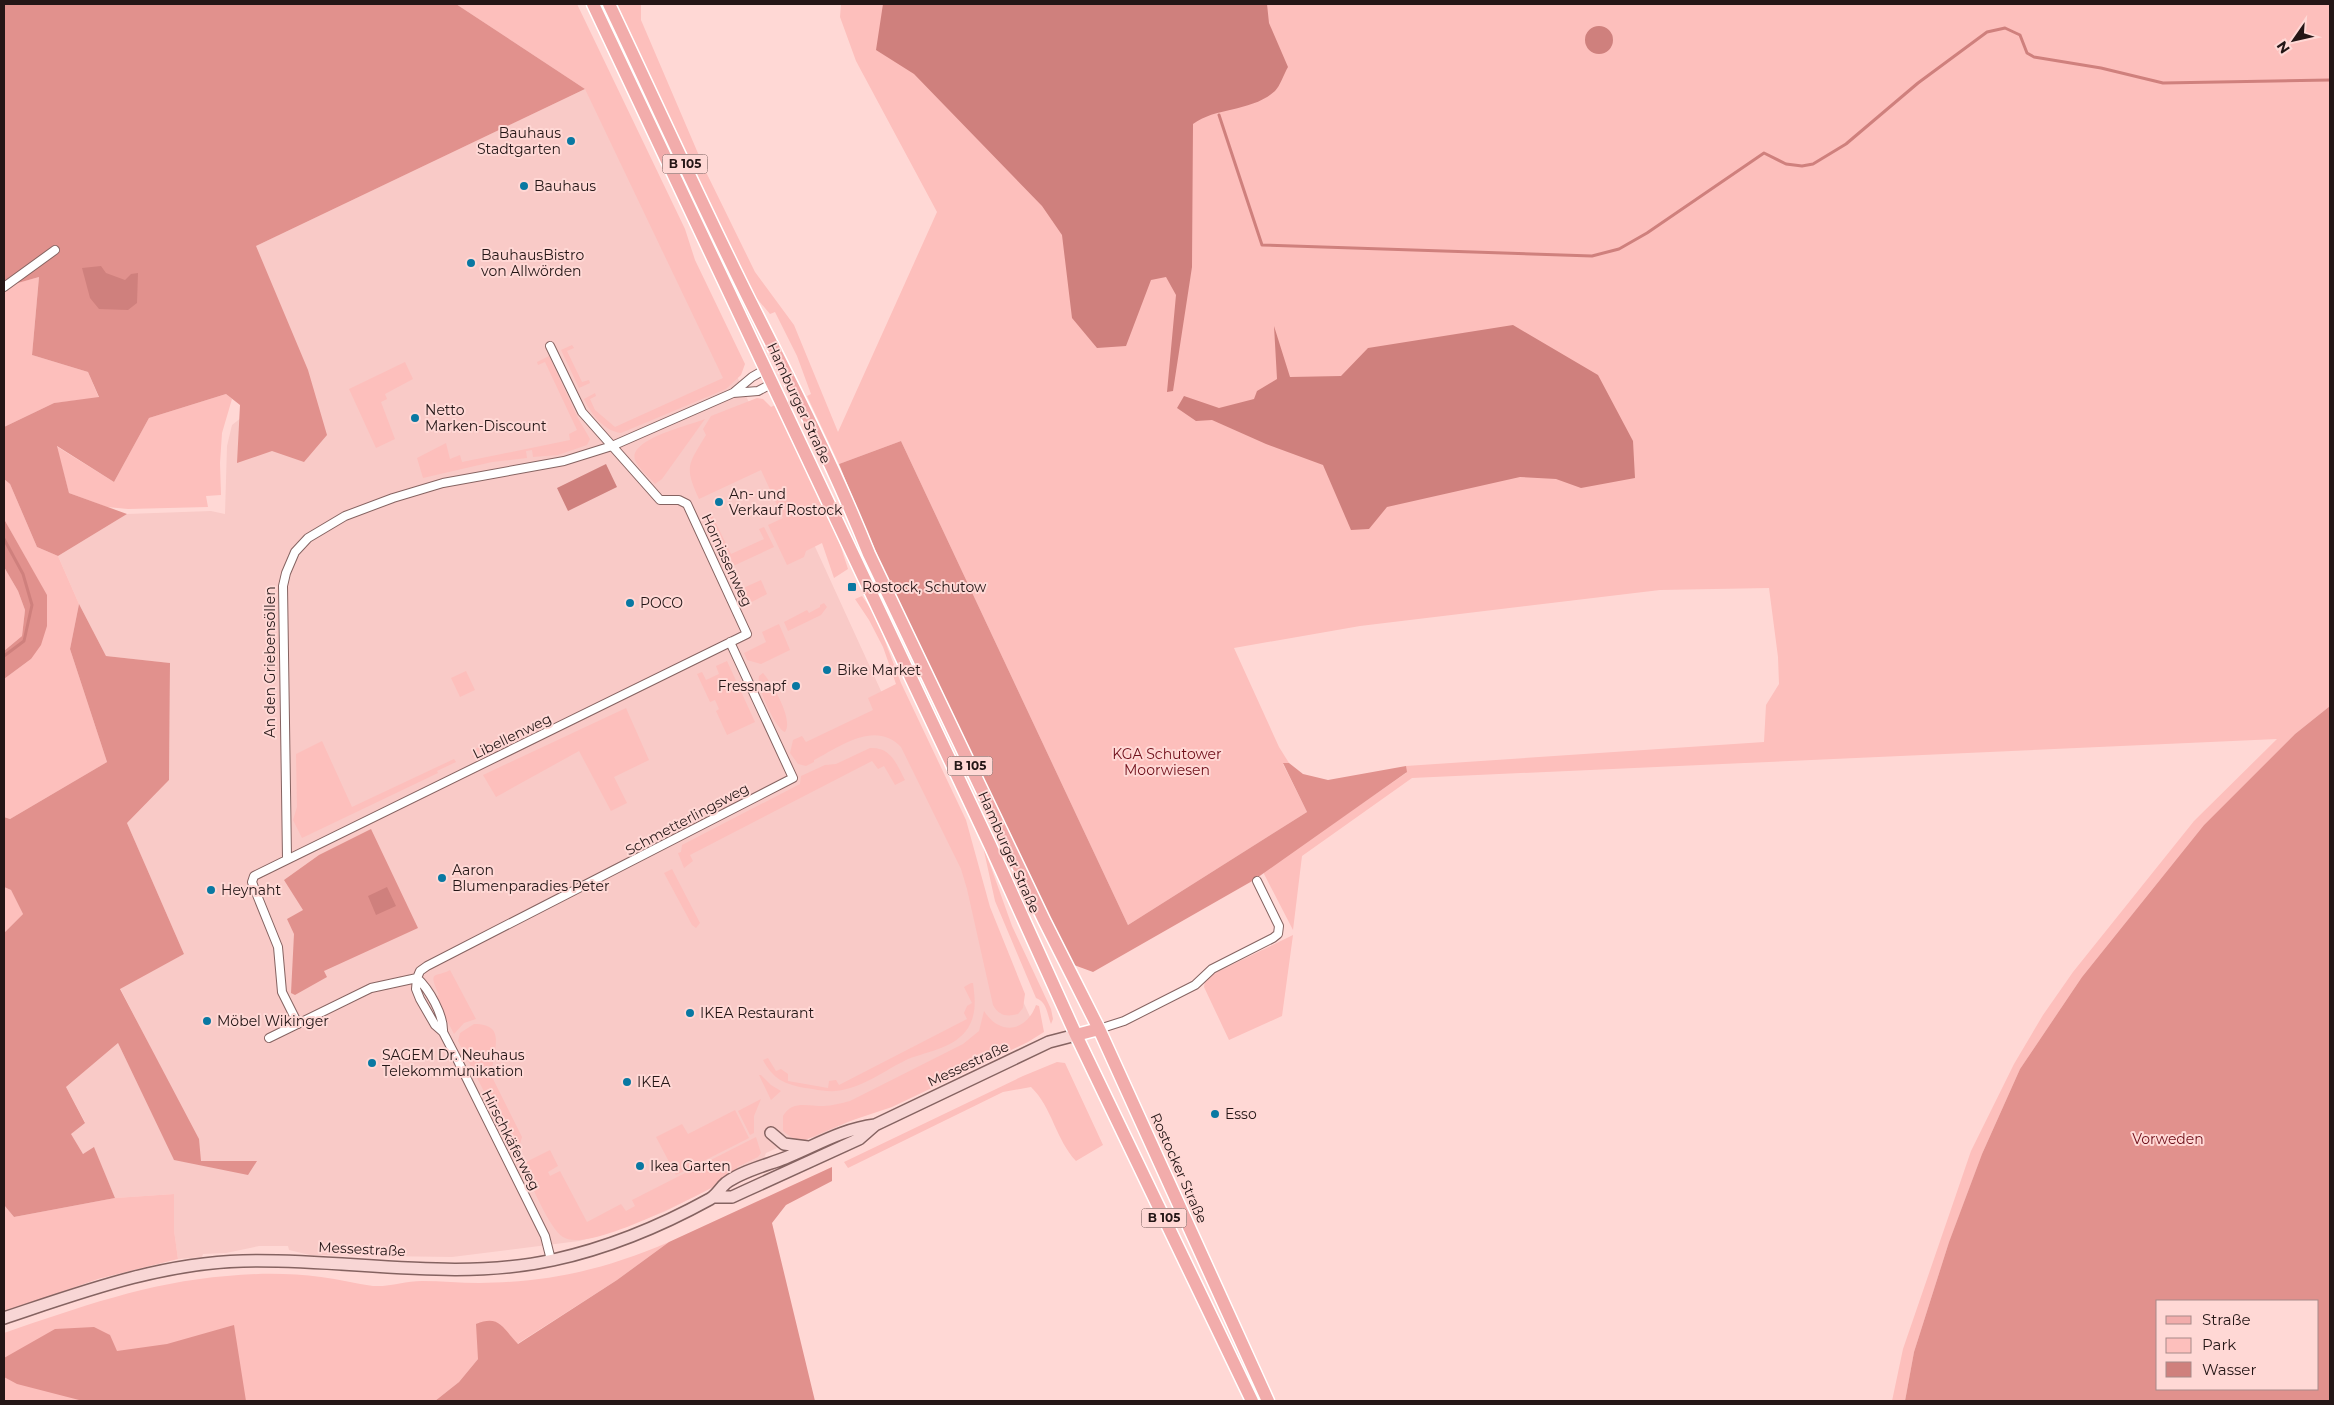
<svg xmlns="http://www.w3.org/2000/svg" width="2334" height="1405" font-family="Montserrat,sans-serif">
	<rect width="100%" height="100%" fill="#ffd8d5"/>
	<!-- built -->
	<path fill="#f9cac7" d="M602,81l435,951 -173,83 -49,22 -20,3 -29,13 -2,5 -21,10 1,3 -80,41 -59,22 -26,7 -127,16 -142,-2 -21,-5 -1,-4h-29l-33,7 -23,1 -1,3 -24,2 -4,-29v-36l-59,4 -21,-50 -11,6 -13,-21 15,-11 -19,-35 52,-44 56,116 5,-56 -59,-115 64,-34 -57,-131 42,-43 1,-117 -64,-7 -27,-52 -21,-48 69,-42 84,-3 14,3 2,-68 5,-21 14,-11 10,-168z"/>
	<!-- green -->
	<path fill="#fdbfbc" d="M456,4h121l108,225 10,31 50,104 -4,11 -15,14 -105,44c-17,-2 -30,-19 -37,-34l11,-6 1,3 -6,3 5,11 20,17 108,-49 -138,-289z
		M616,4h25v16l65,152 49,100 39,53 44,107 99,-220 -81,-151 -16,-44 1,-13h1489v702l-35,28 -91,91 -122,152 -62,92 -38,85 -33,88 -35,110 -9,49h-13l11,-52 68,-198 43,-87 29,-49 30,-43 121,-151 83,-82 -865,39 -110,78 -9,74 -30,-58 143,-99v-7l358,-24 2,-37 13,-21 -1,-27 -9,-69 -109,2 -300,36 -126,22 45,99 10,16 -6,1 24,48 -179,113 -227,-484 -62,23 -32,-68 4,-2 -14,-38 -22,-44 -5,2 -17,-20z
		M39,277l-7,78 56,17 11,26 -45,5 -50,24v-140z
		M572,345l2,3 -7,3 15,31 7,-2 1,3 -11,5 -18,-38z
		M549,356l29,62 12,21 -3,6 -29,10 -25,2 -1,-7 -6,1 1,7 -35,4 -69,16 -6,-20 29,-15 4,16 10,-4 2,7 108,-22 -1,-6 8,-4 -32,-68 -7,3 -1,-3z
		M405,362l8,17 -28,15 2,5 -6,3 14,37 -19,9 -27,-59z
		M226,394l6,5 -10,34 -2,30 1,32 -15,1 2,11 -80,2 -21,-2 -38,-14 -13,-47 58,36 35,-64z
		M757,398l6,1 8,8 4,-2 62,130 11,34 -14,9 -12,-35 -16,8 -2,6 -17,8 -19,-40 15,-7 -22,-48 -62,29c-15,-33 -11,-34 7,-64l-3,-6 8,-13z
		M705,419l-43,60 -7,5c-6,-7 -17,-16 -20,-24 -7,-21 56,-35 70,-41z
		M4,479l6,5 27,63 21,9 21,48 -9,45 37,113 -97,57 -6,-2v-138l27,-20 16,-63 -43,-77z
		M711,513l20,41 33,-15 -5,-10 5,-2 10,20 -43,20 -25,-52z
		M4,567l14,24 7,19 -3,26 -18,15z
		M761,580l6,14 -19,10 -7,-15z
		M862,596l13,19 26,68 65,137 24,87 35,87 -2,14 -5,6c-11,3 -19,2 -25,-9l-26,-116 -6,-20 -60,-122c-26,-27 -60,-1 -87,13v2l-8,4 -8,-2 -8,-11 3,-13 9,-4 4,6 67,-32 -5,-12 28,-14 -13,-37 -14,-27 -14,-21z
		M824,603l3,4 -6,8 -33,16 -4,-9 23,-12 2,3 11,-6v-2z
		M779,624l11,26 -29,14 -14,-4 -3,-7 22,-11 -4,-10z
		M727,661l28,61 -28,13 -11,-24 3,-2 -4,-9 -5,2 -13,-28 5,-2 4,8 13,-6 -3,-8z
		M466,671l9,19 -15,7 -9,-19z
		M763,673c9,10 31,46 22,59 -9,-2 -29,-46 -26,-56z
		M626,708l23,52 -35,17 13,26 -16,8 -32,-60 -83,46 -13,-22z
		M497,738l3,6 -17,8 -2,-2 -3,1 1,3 -8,4 2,-3 -2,-4z
		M322,741l30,66 102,-48 2,3 -19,9 1,2 -136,65 -9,-18 4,-13 -1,-53z
		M870,748c21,-1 26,15 35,32l-10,5 -11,-19 -6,3 -6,-8 -182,94 3,6 -9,7 -6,-15 3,-1 1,-7 118,-61 1,-8 24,-11 11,-1z
		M982,842l30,84 39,83 2,10 -2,5c-4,-10 -4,-22 -15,-26l-41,-97z
		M672,869l28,54 -4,5 -4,-3 -28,-52z
		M4,887l7,3 12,24 -19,19z
		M1293,935l-11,81 -53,24 -25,-53 1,-7 10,-7z
		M450,970l26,49 -12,4 -10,11 -19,-37 4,-2c-12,-26 -3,-17 11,-25z
		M971,983h2c2,16 4,30 -5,45 -13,20 -39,23 -60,31 -23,11 -47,30 -73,32 -10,1 -20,-2 -30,-3 -21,-4 -32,-9 -42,-28l5,-2 8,13 5,-2 7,5v7l40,7 1,-7 7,-1 3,5 128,-66 -3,-6 3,-7 5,-3 -8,-16z
		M1036,1005l3,1 5,26 -16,10 -136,65 -45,15 -44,19 -8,-1 -12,-9v-15c9,-16 25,-10 40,-10 9,0 18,-3 27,-5l113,-57 16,-13 5,-20c16,25 42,21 52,-6z
		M474,1024c38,0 14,32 19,55l29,58 -2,7 -3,1 -7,-3 -52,-101 2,-8z
		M1057,1062l8,1 38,82 -27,16c-20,-21 -24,-54 -45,-74l-28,5 -155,76 -4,-6 179,-86z
		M761,1075l10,10 10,6 -10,9 -12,-25z
		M761,1099l-7,17v17l-4,2 -12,-24z
		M735,1110l14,28 -73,37 -20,-38 26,-13 6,10z
		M756,1137l5,16 -3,4 -21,10 3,6c-29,15 -151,82 -177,64 -14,-9 -31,-52 -40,-69l3,-6 24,-12 8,16 -10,6 2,4 10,-5 27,51 34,-18 5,7 9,-5 -3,-6z
		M174,1194v36l4,29 -80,20 -94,33v-107l10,12 101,-19z
		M669,1242l-52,38 -100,64 -8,-10 -31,10v15l-19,23 -24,19h-431v-68c73,-25 145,-51 223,-57 30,-3 64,-3 94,1 18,2 35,7 52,9 17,1 33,-5 49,-5 19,0 38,2 57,2 72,-1 124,-13 190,-41z"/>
	<!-- forest -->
	<path fill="#e1918d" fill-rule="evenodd" d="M4,4h452l129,85 -329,157 52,124 19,65 -23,27 -32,-11 -35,12 3,-58 -14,-11 -77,24 -35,64 -57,-36 12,47 58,21 -69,42 -21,-9 -27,-63 -6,-5v-52l50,-24 45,-6 -11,-25 -56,-17 7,-78 -35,10z
		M901,441l227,484 179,-113 -24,-49h6l14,11 25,6 78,-14 1,6 -153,108 -161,92 -19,-7 -25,-48c-72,-150 -148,-299 -210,-453z
		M4,519l43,76v31l-6,19 -10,14 -27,20v-28l18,-15 3,-26 -7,-19 -14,-24z
		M79,604l27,52 64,7 -1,117 -42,43 57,131 -64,35 79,150 2,22h56l-9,14 -74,-15 -56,-117 -52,44 19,36 -14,11 12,20 11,-7 21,51 -101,19 -10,-12v-272l19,-19 -12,-24 -7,-3v-70l6,2 97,-57 -37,-113z
		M2330,706v695h-425l9,-49 35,-110 33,-88 38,-85 62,-92 122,-152 91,-91zM2318,1301v88h-160v-88z
		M371,829l47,99 -94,43 3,6 -32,18 -4,-2 3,-59 -7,-15 16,-9 -19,-30 35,-25z
		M832,1167v14l-46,24 -14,18 43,178h-380l24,-19 19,-23 -2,-35c24,-10 27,5 42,20l99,-64 52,-38z
		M234,1325l12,76h-163l-66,-17 -13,-7v-19l51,-29 39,-2 16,8 7,16 50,-7z"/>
	<!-- water -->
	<path fill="#cf807d" d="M883,4h384l2,19 19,44c-4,7 -8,19 -13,24 -23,21 -59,16 -82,33l-1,143 -19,124 -6,1 9,-97 -10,-18 -15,3 -25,66 -29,2 -25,-30 -10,-83 -20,-29 -128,-132 -38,-24z
		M1585 40a14 14 0 1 1 28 0a14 14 0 1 1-28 0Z
		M101,266l5,7 19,7 6,-6 7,-1 -1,30 -9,7 -29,-1 -9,-11 -8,-30z
		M1513,325l85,50 35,66 2,37 -54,10 -25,-9 -36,-2 -133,30 -18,22 -18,1 -28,-65 -57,-21 -54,-24 -16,1 -19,-13 7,-12 35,12 35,-9 3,-8 20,-12 -3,-53 16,51 51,-1 27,-28z
		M606,464l11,23 -49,24 -11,-23z
		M387,887l9,19 -20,9 -8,-19z"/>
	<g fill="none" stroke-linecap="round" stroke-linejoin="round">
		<!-- stream -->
		<path stroke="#cf807d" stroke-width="3" d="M1219,115l43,130 330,11 27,-7 28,-16 117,-80 22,11 16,2 11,-2 33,-20 72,-61 69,-51 18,-4 15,7 7,18 7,4 67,11 62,15 167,-3
			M4,539l19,35 9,31 -8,36 -20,15"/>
		<defs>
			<path id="minor" d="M4,287l51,-37
				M733,393l25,-2 15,-8
				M287,858l-4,-272 3,-13 9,-21 13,-14 37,-22 48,-18 50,-15 121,-22 48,-15 121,-53 19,-16 14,-8
				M298,1024l-16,-32 -4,-45 -23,-57 -3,-8 2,-6 493,-242 -60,-130 -8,-4h-19l-78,-88 -32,-66
				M1099,1029l25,-8 71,-36 17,-16 61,-31 5,-4 1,-8 -22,-45
				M443,1032c1,-17 -14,-43 -26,-54l-1,11 4,10 15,26 8,7 14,27 88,177 6,24
				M269,1038l102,-50 46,-10 3,-7 7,-5 366,-188 -63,-136"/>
			<path id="secondary" d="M771,1133l13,11 24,3
				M713,1197h19l13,-6 114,-52 16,-14 174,-83 27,-7
				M4,1318c78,-26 156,-55 239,-57 102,-3 209,21 310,-1 55,-12 108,-34 157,-61 7,-4 10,-11 16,-16 16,-12 41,-18 59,-25 30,-12 57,-29 90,-33"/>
			<path id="primary" d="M593,4l397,841 86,190 176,366
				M609,4c47,99 92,199 141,297 42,83 84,166 119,253l175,366 55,109 169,372
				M1076,1035l23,-6"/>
		</defs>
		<!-- minor casing -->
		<use href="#minor" stroke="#856361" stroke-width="10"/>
		<!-- secondary casing -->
		<use href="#secondary" stroke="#856361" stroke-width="14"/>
		<!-- primary casing -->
		<use href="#primary" stroke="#fff" stroke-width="15"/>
		<!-- minor -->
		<use href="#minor" stroke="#fff" stroke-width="8"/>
		<!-- secondary -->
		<use href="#secondary" stroke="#f8d6d5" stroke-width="11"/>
		<!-- primary -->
		<use href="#primary" stroke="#f2acab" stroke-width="12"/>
	</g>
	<!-- markers -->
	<g fill="#0978a2" stroke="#ffd8d5" stroke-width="2">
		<circle cx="571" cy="141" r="5"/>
		<circle cx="524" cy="186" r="5"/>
		<circle cx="471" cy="263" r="5"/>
		<circle cx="415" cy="418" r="5"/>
		<circle cx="719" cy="502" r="5"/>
		<rect x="847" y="582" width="10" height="10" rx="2.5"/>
		<circle cx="630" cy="603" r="5"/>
		<circle cx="827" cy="670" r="5"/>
		<circle cx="796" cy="686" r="5"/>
		<circle cx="442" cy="878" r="5"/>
		<circle cx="211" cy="890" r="5"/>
		<circle cx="690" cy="1013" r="5"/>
		<circle cx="207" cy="1021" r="5"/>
		<circle cx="372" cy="1063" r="5"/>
		<circle cx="627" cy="1082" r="5"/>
		<circle cx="1215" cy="1114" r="5"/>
		<circle cx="640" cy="1166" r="5"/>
	</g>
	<g text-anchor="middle" stroke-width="4" stroke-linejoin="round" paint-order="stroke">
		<!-- shield labels -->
		<g fill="#ffd8d5" stroke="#66504f" stroke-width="1">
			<rect x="662.5" y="154.5" width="45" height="19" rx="4"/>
			<rect x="947.5" y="756.5" width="45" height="19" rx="4"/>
			<rect x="1141.5" y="1208.5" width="45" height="19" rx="4"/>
		</g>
		<g font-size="12" font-weight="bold" fill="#241616">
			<text x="685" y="168">B 105</text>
			<text x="970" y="770">B 105</text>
			<text x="1164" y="1222">B 105</text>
		</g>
		<!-- poi labels -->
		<g font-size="14" fill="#241616" stroke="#ffd8d5" text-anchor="start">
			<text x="561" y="138" text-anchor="end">Bauhaus<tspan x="561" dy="16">Stadtgarten</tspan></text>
			<text x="534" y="191">Bauhaus</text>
			<text x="481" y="260">BauhausBistro<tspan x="481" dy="16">von Allwörden</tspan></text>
			<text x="425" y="415">Netto<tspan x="425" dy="16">Marken-Discount</tspan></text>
			<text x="729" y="499">An- und<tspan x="729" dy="16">Verkauf Rostock</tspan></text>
			<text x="862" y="592">Rostock, Schutow</text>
			<text x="640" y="608">POCO</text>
			<text x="837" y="675">Bike Market</text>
			<text x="786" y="691" text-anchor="end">Fressnapf</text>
			<text x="452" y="875">Aaron<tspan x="452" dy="16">Blumenparadies Peter</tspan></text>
			<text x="221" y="895">Heynaht</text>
			<text x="700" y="1018">IKEA Restaurant</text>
			<text x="217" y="1026">Möbel Wikinger</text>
			<text x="382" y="1060">SAGEM Dr. Neuhaus<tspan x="382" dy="16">Telekommunikation</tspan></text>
			<text x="637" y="1087">IKEA</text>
			<text x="1225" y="1119">Esso</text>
			<text x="650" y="1171">Ikea Garten</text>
		</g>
		<!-- street labels -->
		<g font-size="14" fill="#241616" stroke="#ffd8d5">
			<text transform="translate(799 403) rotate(65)" y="5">Hamburger Straße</text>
			<text transform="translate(727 560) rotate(65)" y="5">Hornissenweg</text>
			<text transform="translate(270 662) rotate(-90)" y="5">An den Griebensöllen</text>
			<text transform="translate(512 736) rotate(-26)" y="5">Libellenweg</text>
			<text transform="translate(687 819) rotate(-28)" y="5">Schmetterlingsweg</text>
			<text transform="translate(1009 852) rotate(66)" y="5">Hamburger Straße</text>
			<text transform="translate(968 1064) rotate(-25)" y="5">Messestraße</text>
			<text transform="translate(511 1140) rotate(63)" y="5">Hirschkäferweg</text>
			<text transform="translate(1179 1168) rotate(66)" y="5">Rostocker Straße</text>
			<text transform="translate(362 1249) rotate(3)" y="5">Messestraße</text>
		</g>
		<!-- park labels -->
		<g font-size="14" fill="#6f0e19" stroke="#ffd8d5">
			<text x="1167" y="759">KGA Schutower<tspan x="1167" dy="16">Moorwiesen</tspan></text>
			<text x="2168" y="1144">Vorweden</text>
		</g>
	</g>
	<!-- border -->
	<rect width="2334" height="1405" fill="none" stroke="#241616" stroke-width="10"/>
	<!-- legend -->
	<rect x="2156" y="1300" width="162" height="90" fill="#ffd8d5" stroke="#a78a89"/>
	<rect x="2166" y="1316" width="25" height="8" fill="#f2acab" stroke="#a78a89"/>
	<text x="2202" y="1325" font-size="15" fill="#241616">Straße</text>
	<rect x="2166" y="1338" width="25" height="15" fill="#fdbfbc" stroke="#a78a89"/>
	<text x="2202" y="1350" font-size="15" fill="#241616">Park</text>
	<rect x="2166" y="1362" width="25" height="15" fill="#cf807d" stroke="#a78a89"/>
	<text x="2202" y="1375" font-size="15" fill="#241616">Wasser</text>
	<!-- north arrow -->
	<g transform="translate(2294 40) rotate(236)" stroke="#ffd8d5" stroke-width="4" paint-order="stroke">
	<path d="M0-4L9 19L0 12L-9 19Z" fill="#241616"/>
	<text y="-8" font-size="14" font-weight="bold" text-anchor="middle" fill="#241616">N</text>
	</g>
</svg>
